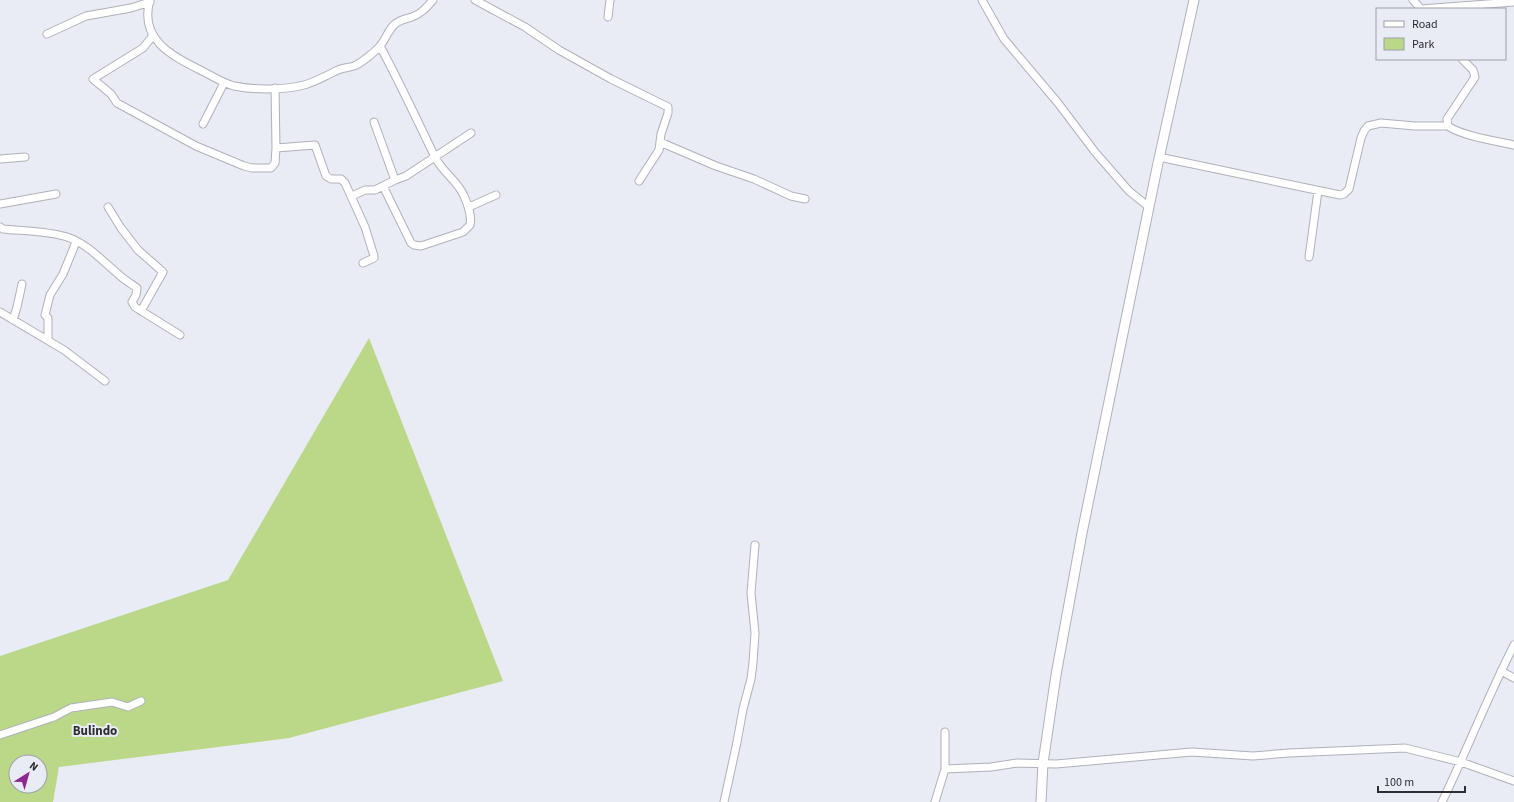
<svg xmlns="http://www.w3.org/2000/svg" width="1514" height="802" font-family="'Source Sans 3',sans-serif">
	<rect width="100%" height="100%" fill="#e9ebf5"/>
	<!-- green -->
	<path fill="#bbd889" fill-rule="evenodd" d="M369,338l134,343 -214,57 -230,29 -6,35h-53v-146l228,-76zM16,762h24v24h-24z"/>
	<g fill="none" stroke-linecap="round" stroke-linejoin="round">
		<defs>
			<path id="street" d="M150,0c-12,41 25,57 54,72 10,5 19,11 30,14 19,4 51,4 70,-1 11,-3 19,-8 30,-13 6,-4 13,-4 20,-6 6,-2 22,-15 26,-20 6,-7 8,-16 15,-22 6,-5 11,-5 17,-7 9,-3 15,-10 21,-17
				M475,0l50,27 34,23 52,29 57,28v6l-7,21 -2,16 -20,31
				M982,0l22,39 54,64 37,49 34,39 20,16
				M1413,0l8,9
				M1421,9l93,-7
				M608,17l2,-17
				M152,32v5l-9,11 -50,31 18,15 6,9 79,43 48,20 8,2h19l4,-5 1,-15 -1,-60
				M47,34l39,-18 45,-8 19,-6
				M380,46c20,37 37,74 55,111 7,15 23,24 29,39 4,9 8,19 6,29l-7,7 -42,14 -7,-1 -3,-2 -28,-57
				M1462,59l11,11 2,7 -28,42 1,7c14,10 48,15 66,19
				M374,122l21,58 11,-4 65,-43
				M203,124l21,-41
				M660,142l56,24 38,13 37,17 14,3
				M276,148l39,-3 11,31 5,3h10l4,4 20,44 9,29v2l-11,5
				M1159,157l181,38 4,-1 5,-5 12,-51 3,-7 4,-5 13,-3 34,3h33
				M0,159l25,-2
				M352,196l13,-6h10l20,-10
				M0,204l56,-10
				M108,207l13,21 17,22 25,22 -22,39
				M469,207l27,-12
				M0,227l3,2c19,2 46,2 64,8 21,7 34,23 50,36 6,6 13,10 20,15l-1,7 -4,7 3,5 45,28
				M1309,257l9,-66
				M0,312l64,38 41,31
				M13,320l4,-13 5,-23
				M48,340v-22l-3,-3 5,-20 13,-21 13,-32
				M1501,671l13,7
				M0,735l54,-18 17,-9 41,-6 16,5 13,-6
				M945,769l46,-2 26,-4 39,1 136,-12 61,4 36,-3 116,-5 56,14 53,19
				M724,802l13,-60 6,-33 8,-30 2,-16 2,-30 -4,-40 4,-48
				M935,802l10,-33v-37
				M1442,802c25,-52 46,-106 72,-157"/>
			<path id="secondary" d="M1041,802l2,-39 13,-88 26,-142 76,-370 36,-163"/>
		</defs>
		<!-- street casing -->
		<use href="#street" stroke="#afb1ba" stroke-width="9"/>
		<!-- secondary casing -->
		<use href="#secondary" stroke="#afb1ba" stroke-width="11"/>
		<!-- street -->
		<use href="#street" stroke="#fff" stroke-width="7"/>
		<!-- secondary -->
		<use href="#secondary" stroke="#fff" stroke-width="9"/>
	</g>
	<g text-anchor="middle" stroke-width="4" stroke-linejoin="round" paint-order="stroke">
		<!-- quarter labels -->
		<g font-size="13" font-weight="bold" fill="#2d2e31" stroke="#e9ebf5">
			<text x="95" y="735">Bulindo</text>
		</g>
	</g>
	<!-- legend -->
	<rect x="1376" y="8" width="130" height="52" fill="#e9ebf5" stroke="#9e9fa7"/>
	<rect x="1384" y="21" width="20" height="6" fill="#ffffff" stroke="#9e9fa7"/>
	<text x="1412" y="28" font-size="12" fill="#2d2e31">Road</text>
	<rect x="1384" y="38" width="20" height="12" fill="#bbd889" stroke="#9e9fa7"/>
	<text x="1412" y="48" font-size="12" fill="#2d2e31">Park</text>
	<!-- north arrow -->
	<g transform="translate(28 774) rotate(37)"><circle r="19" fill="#e9ebf5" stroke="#9e9fa7"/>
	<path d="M0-3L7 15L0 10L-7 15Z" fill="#8c288f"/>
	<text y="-6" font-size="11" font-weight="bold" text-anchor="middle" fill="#2d2e31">N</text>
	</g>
	<!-- scale -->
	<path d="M1378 786v6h87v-6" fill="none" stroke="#2d2e31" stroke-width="2"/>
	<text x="1384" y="786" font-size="12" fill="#2d2e31" stroke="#e9ebf5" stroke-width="3" paint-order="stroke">100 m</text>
</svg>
